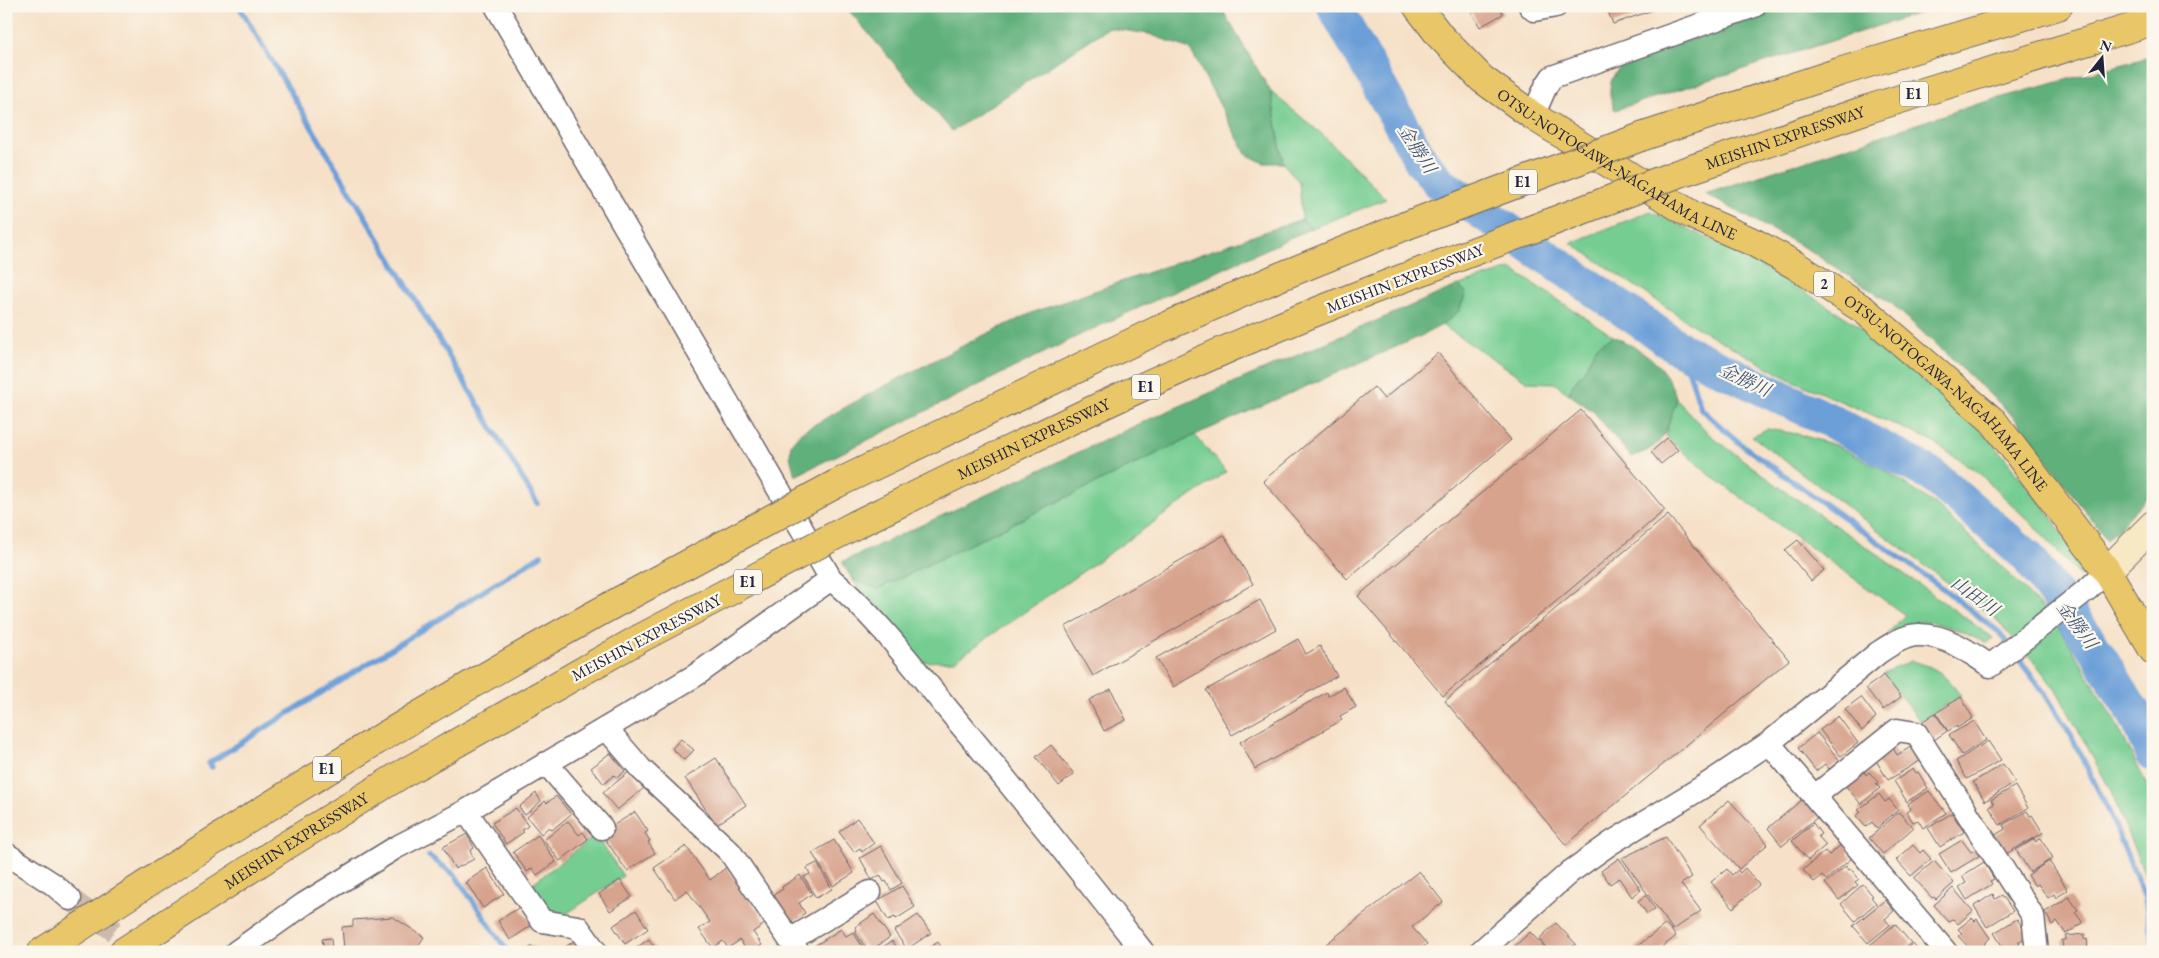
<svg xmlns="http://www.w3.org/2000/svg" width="2159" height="958" font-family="'EB Garamond','Noto Serif JP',serif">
	<rect width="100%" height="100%" fill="#fbf7ec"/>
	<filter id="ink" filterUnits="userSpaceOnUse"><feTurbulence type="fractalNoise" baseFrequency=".02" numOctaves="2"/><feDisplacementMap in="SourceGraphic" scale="10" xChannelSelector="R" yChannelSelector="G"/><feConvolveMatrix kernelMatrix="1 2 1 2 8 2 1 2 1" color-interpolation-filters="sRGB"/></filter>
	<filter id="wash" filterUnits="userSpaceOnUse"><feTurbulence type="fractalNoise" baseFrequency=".0096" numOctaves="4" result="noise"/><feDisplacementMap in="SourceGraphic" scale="20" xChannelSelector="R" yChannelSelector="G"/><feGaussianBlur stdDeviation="1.12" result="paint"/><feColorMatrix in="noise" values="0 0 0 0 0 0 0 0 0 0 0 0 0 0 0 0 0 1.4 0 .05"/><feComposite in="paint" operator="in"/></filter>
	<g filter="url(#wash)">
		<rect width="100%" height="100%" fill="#f6e1c8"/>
		<!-- green -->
		<path fill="#76cd92" stroke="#4c7866" d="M1271,92l52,43 63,64 -74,29 -10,-9 -3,-37 -16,-19z
			M1651,211l87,42 52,30 65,40 78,61 57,55 60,76 34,53 -2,10 -47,-51 -56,-54 -51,-34 -139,-60 -93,-52 -125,-84z
			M1511,269l102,67 -16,10 -14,26 -10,12 -4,10 -15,-11 -26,-1 -86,-57 17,-14 7,-18 -7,-8z
			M1677,400l33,35 72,54 89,61 122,88 -7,5 -33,-15 -29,-7 -36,12 17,-18 -198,-142 -41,-37 4,-20z
			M1767,429l30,5 38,11 53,27 48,33 67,63 41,42 22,28 51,87 36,72v99l-42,-105 -53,-98 -22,-29 -41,-46 -243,-182z
			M1195,435l31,37 -272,189 -38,1 -64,-83 26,10z
			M1911,661c27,6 34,14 50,35l-41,25 -36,-48z
			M596,835l27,41 -60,40 -17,-3 -17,-27z"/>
		<!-- forest -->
		<path fill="#60b07c" stroke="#41695c" d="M845,6h375l51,86 12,71h-19l-18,-9 -56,-105 -41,-15 -41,-6 -156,103z
			M1790,6h151l-326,104c-2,-5 -6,-13 -5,-19 0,-23 21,-33 39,-40z
			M2153,56v436l-46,48 -94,-124 -121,-112 -85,-55 -102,-55 269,-89z
			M1302,219l10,9 -230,106 -287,142 -5,-20 1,-12 10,-12 70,-39 109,-56 54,-25z
			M1459,285l7,8 -7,18 -17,14 -21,11 -226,99 -317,154 -26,-10 -10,-17 310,-144z
			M1613,336c33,16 52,27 64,64 -13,31 -8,45 -46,57l-37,-45 -25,-18 4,-10 10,-12 14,-26z"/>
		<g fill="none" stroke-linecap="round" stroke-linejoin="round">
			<!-- stream -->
			<path stroke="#6c9fd8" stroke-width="5.5" d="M239,6l298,497
				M1682,350l19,59 41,36 199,142 58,45 10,13
				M2014,653l29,38 28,44 39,79 35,84 8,48
				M212,767l-3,-4 332,-208
				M429,856l26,19 53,77"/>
			<!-- river -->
			<path stroke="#6c9fd8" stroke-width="35" d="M1334,6l88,156 19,22 241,166 147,70 103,55 95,81 66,90 46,75 14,33"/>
		</g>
		<g id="blocks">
			<!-- building -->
			<path fill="#d7a38d" d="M1468,6h35l-3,2 3,6 -23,13z
				M1606,6h45l2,4 -40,14z
				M1438,353l73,87 -164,139 -84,-98 111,-94 10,12z
				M1581,410l84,100 -222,186 -85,-100z
				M1667,438l11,12 -17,14 -10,-12z
				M1668,515l121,145 -223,185 -121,-144z
				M1224,535l29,49 -160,92 -28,-49z
				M1798,540l26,30 -13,11 -26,-31z
				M1260,600l16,29 -103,58 -17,-29z
				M1298,639l8,15 14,-8 17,30 -105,59 -26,-45z
				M1884,675l17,22 -18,13 -17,-22z
				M1344,687l12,20 -16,9 2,4 -87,49 -15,-27 87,-50 1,4z
				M1111,689l15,31 -22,11 -15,-31z
				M1861,697l15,20 -14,14 -17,-22z
				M1961,697l12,21 -16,10 -1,-2 -8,5 -12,-18z
				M1935,713l12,18 -13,9 -12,-18z
				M1838,716l20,27 -17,13 -21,-26z
				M1974,721l12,19 -24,15 -13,-20z
				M1817,733l23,28 -11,8 -4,-5 -9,7 -18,-23z
				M681,739l13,11 -10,10 -12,-12z
				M1988,741l13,19 -34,19 -11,-18z
				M1051,745l23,29 -15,12 -23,-29z
				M1914,745l9,14 -35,21 -13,-21 18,-11 4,7z
				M610,753l15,18 -8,7 -3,-3 -10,9 -13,-16z
				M716,758l30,47 -30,20 -31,-47z
				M2003,764l12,18 -30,19 -12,-19z
				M1913,769l3,4 2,-1 10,16 -21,14 -13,-21z
				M1863,770l3,5 3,-3 9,10 -2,2 4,4 -19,16 -16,-19z
				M630,771l14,17 -27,22 -14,-17z
				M2015,786l13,22 -28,17 -11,-18 5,-3 -3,-4z
				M1929,791l17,22 -23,15 -5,-8 -5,2 -7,-10 5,-3 -3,-5z
				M536,793l5,8 -16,14 -6,-8z
				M1879,794l6,8 4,-3 9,11 -21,18 -5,-6 -6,5 -10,-11 5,-4 -3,-2z
				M556,796l15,18 -19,16 -3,-3 -8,7 -14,-17 18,-16 2,2z
				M1804,798l15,18 -37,30 -14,-18z
				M1729,800l39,44 -29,25 -39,-44z
				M516,808l12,18 -6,4 2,2 -18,12 -14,-21z
				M2027,811l3,5 2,-1 11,18 -39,22 -12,-18 13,-8 -2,-4z
				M635,812l13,19 -3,2 5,8 -2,1 7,11 -28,18 -26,-38z
				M1899,812l14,16 -30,26 -14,-16z
				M1952,813l12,19 -24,15 -12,-19z
				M857,818l17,25 -12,9 -2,-4 -6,4 -15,-20z
				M568,821l11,14 4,-3 5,7 -28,22 -16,-21z
				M1813,823l8,11 -3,2 8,9 -18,15 -16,-19z
				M467,834l7,14 -4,3 4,8 -19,10 -12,-22z
				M538,835l18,27 -19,13 -5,-7 -5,4 -14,-20z
				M1666,837l26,40 -11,7 20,27 -28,19 -51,-72z
				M2041,838l12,20 -23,14 -14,-22 18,-11 2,3z
				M834,840l20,33 -21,13 -21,-33z
				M1962,840l9,12 4,-2 4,6 -28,17 -12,-19z
				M1843,843l7,8 -2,2 4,5 -26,22 -4,-4 -8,6 -11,-12 22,-19 4,4z
				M1913,845l7,8 3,-3 8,9 -20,17 -15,-16z
				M686,846l24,34 17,-13 39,56 -13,9 9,13 -11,7h-4l-7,-12 -12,8 -5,-7 -10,7 -14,-19 11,-7 -23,-32 -12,9 -21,-31z
				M881,846l21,37 -11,7 -5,-9 -2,1 -4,-7 -8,5 -12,-22z
				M1619,858l22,32 -9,7 -13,-19 -9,6 -9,-13z
				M1934,861l20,22 -18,16 -2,-2 -2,1 -18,-20z
				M2049,861l19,29 -12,8 -2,-4 -6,4 -10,-14 -3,2 -7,-11z
				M1984,862l10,17 -4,2 2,3 -25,16 -8,-13 7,-4 -4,-7z
				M817,863l15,26 -16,9 -12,-21 6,-3 -3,-6z
				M1846,866l3,4 2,-1 8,10 -4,3 3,3 -19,15 -14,-17z
				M487,868l17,26 -21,14 -17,-26z
				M1745,868l14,17 -26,23 -22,-26 16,-13 5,6 6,-5 2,3z
				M1419,871l24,31 -31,25 15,17 -9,8h-102z
				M800,875l12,19 -13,9 6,10 -16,10 -17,-27 11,-7 -1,-2z
				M620,880l12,17 -22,14 -11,-17z
				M1863,884l10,12 -2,1 5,6 -21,18 -14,-17z
				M902,886l13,21 -19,12 -1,-2 -7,3 -11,-19z
				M1953,888l20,23 -15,13 -5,-5 -4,3 -15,-17z
				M1993,894l2,5 7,-4 11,16 -26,16 -13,-21z
				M1646,895l9,14 -8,5 -9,-13z
				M2069,897l9,13 -3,2 8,11 -17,11 -9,-13 -5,4 -7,-13z
				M1885,900l9,11 -9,8 5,6 -22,18 -15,-17z
				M520,907l12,18 -22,15 -12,-19z
				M636,910l12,19 -23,15 -12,-18z
				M874,914l16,23 -21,15 -14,-20 2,-2 -2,-3z
				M918,915l13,18 -24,16 -13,-18z
				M393,917l31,20 -10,15h-79l9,-3 -2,-22 11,-1v-6z
				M1972,918l3,3 2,-2 13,19 -6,6 2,2 -6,6h-7l-15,-16 4,-3 -4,-4z
				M2017,919l11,17 -10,6 2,2 -14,8 -12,-19z
				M1556,923l20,21 -9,8h-17l-11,-13z
				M1666,924l10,12 -20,16h-17l-3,-5z
				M1895,924l16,19 -11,9h-25l-5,-7z
				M841,929l5,7 7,-4 13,20h-45l-5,-7z
				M1530,932l19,20h-33l-3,-4z
				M2084,934v5l3,-1 1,14h-25l-1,-12h4v-4z
				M331,938l1,14h-8l-2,-13z
				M649,939l8,13h-27z
				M574,941l7,11h-23z
				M892,941l8,11h-25z
				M938,942l7,10h-22z
				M1913,943l7,9h-17z
				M533,946l4,6h-14z
				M310,948l1,4h-11v-3z"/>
		</g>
	</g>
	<g filter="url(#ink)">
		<use href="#blocks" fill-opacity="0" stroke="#6c656c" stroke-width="1"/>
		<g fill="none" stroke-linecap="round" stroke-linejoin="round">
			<!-- street-tunnel -->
			<path stroke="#ccbbac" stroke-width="22" stroke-dasharray="22 11" stroke-linecap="butt" d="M70,899l74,53"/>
			<defs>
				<path id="street" d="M496,6l335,573c46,38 82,88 119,133 66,79 130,159 193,240
					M1530,6l4,4 22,-4
					M1533,116l13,-30 6,-9 202,-71
					M606,728l35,41 89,83 68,100
					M1769,743l177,209
					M546,763l56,65
					M1815,796l82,-66 19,3 117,183 4,36
					M466,811l76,110 36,6 18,25
					M6,854l47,30 17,15
					M790,940l80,-48
					M236,952l68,-48 91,-56 71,-37 230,-136 135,-96
					M1480,952l90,-80 41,-29 95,-58 63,-42 109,-90c12,-8 28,-19 42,-18 26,0 50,17 70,31l99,-78 18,-17"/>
				<path id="secondary" d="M2107,571l46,-46"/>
				<g id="primary">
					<path id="s1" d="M1417,6l23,30 42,43 51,37 159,99 63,28 40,22 69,45 129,111 114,150 46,79"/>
				</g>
				<g id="highway">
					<path d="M1641,137l198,-65 219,-66"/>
					<path id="s2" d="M1677,174l191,-65 285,-88"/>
					<path d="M836,484l322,-154 121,-53 126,-51"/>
					<path id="s3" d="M857,524c145,-71 290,-143 439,-204 48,-20 97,-38 145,-56"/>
					<path d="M42,952c189,-125 380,-243 579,-352"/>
					<path id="s4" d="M123,952l159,-104 115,-71 242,-138"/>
				</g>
			</defs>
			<!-- street casing -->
			<use href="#street" stroke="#6c656c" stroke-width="25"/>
			<!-- secondary casing -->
			<use href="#secondary" stroke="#6c656c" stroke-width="30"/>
			<!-- primary casing -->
			<use href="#primary" stroke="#6c656c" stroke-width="30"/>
			<!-- highway casing -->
			<use href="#highway" stroke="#6c656c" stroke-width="30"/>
			<!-- street -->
			<use href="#street" stroke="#fff" stroke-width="22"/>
			<!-- secondary -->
			<use href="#secondary" stroke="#f6e9c3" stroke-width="28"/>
			<!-- primary -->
			<use href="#primary" stroke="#e9c769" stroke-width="28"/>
			<!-- highway -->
			<use href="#highway" stroke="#e9c769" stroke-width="28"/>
			<defs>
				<path id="highway-bridge" d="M1405,226l236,-89
					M1441,264l236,-90
					M621,600l215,-116
					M639,639l218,-115"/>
			</defs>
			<!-- highway-bridge casing -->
			<use href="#highway-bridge" stroke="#6c656c" stroke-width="30" stroke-linecap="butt"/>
			<!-- highway-bridge -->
			<use href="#highway-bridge" stroke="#e9c769" stroke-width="28"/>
		</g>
	</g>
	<g text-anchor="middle" stroke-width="4.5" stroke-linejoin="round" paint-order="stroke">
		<!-- shield labels -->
		<g fill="#fbf7ec" stroke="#636270" stroke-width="1">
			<rect x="1900" y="81.5" width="28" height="25" rx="4"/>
			<rect x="1509" y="169.5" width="28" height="25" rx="4"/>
			<rect x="1814" y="271.5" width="20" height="25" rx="4"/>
			<rect x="1132" y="374.5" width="28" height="25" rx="4"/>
			<rect x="734" y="569.5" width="28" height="25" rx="4"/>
			<rect x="313" y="756.5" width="28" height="25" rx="4"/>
		</g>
		<g font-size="15" font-weight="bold" fill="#22223b">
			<text x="1914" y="99">E1</text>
			<text x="1523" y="187">E1</text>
			<text x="1824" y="289">2</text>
			<text x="1146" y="392">E1</text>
			<text x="748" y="587">E1</text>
			<text x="327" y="774">E1</text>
		</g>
		<!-- street labels -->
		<g font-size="16" fill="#22223b" stroke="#fbf7ec">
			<text dy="6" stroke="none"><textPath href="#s2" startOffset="114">MEISHIN EXPRESSWAY</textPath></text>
			<text dy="6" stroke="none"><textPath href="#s1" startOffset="258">OTSU-NOTOGAWA-NAGAHAMA LINE</textPath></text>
			<text transform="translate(1405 278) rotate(-21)" y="6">MEISHIN EXPRESSWAY</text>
			<text dy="6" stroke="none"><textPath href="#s1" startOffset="662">OTSU-NOTOGAWA-NAGAHAMA LINE</textPath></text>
			<text dy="6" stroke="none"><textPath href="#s3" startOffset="196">MEISHIN EXPRESSWAY</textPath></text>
			<text transform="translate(646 637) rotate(-28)" y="6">MEISHIN EXPRESSWAY</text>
			<text dy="6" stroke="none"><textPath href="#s4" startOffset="206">MEISHIN EXPRESSWAY</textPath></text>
		</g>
		<!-- water labels -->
		<g font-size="18" font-style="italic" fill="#40547a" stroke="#fbf7ec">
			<text transform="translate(1417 149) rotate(57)" y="6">金勝川</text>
			<text transform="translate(1745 380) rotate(25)" y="6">金勝川</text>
			<text transform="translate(1975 596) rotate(36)" y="6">山田川</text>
			<text transform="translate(2077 625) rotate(54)" y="6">金勝川</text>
		</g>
	</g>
	<!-- margin -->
	<rect width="2159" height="958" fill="none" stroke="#fbf7ec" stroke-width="25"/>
	<!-- north arrow -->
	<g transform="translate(2102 58) rotate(17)" stroke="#fbf7ec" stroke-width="4" paint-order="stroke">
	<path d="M0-4L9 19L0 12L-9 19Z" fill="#22223b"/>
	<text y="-8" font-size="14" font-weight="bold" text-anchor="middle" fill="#22223b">N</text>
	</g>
</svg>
